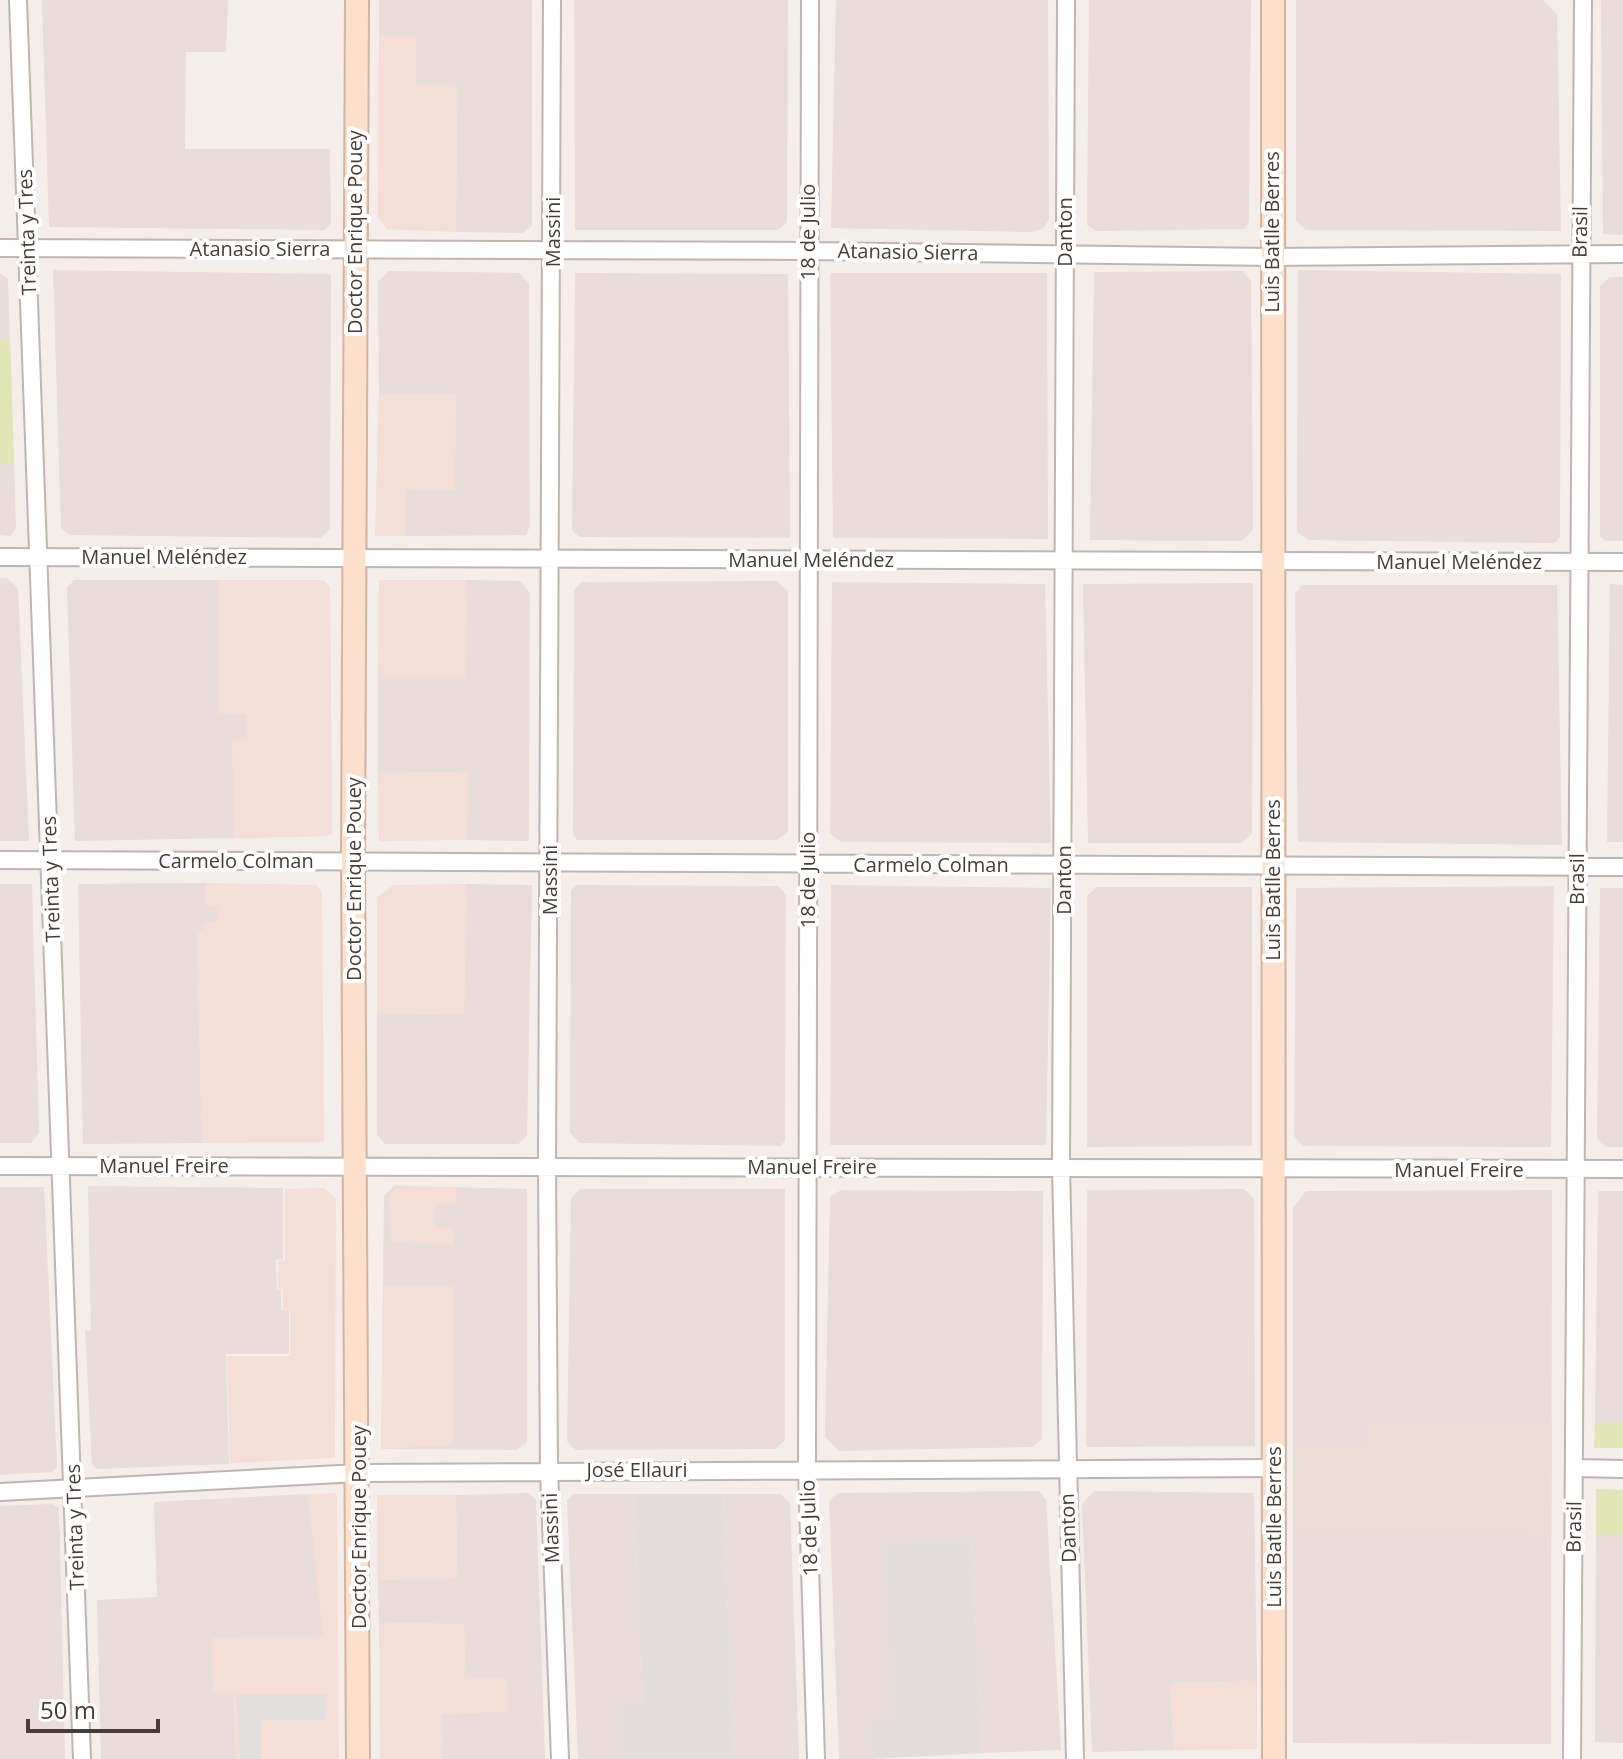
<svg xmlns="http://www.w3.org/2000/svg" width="1623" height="1759" font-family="'Open Sans',sans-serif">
	<rect width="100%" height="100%" fill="#f4ede9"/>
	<!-- residential -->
	<path fill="#e8ddd8" d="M42,0h186l-2,52h-40l-1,97h145l1,74 -6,7 -276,-3z
		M379,0h153v226l-10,7 -66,-1 1,-146 -41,-2v-47l-37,-1z
		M574,0h214l-1,222 -9,8h-203z
		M836,0h212l1,219 -5,9 -13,4 -200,-4z
		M1089,0h162l-2,222 -5,7 -148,2 -9,-6z
		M1296,0h247l14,14 4,217 -255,-1 -10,-9z
		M1601,0h22v235l-20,-1z
		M53,270l278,4 -1,255 -9,9 -251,-3 -9,-7z
		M1298,270l263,4 -1,263 -6,6 -246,-3 -11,-8z
		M388,271l131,2 10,10 1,243 -4,9 -121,1v-47l50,1v-96h-76l-1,-112z
		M1242,271l9,10 2,249 -11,11 -152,-1 4,-268z
		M0,273l8,6 2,61 6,188 -6,8 -10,-1z
		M575,273l213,1 2,264 -210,-1 -8,-6z
		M830,273h217l1,266 -215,-1z
		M1610,277h13v264h-18l-5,-5v-250z
		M0,578h7l11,10 11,253h-29z
		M74,580h249l7,7 2,246 -5,3 -252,5 -8,-253z
		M466,580l54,1 10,12 -1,248 -62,-1v-68l-89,1v-94h87z
		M777,581l11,10v241l-12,8h-199l-4,-5 1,-245 8,-8z
		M832,582l213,2 6,259 -210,-1 -11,-9z
		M1253,583l-1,251 -11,9h-153l-5,-259z
		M1610,584l13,1v257h-16z
		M1302,585h255l5,260 -264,-3 -3,-248z
		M206,883l-1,23h12v16h-12v8l-8,1 5,212 -119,1 -5,-260z
		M0,884h32l7,249 -8,10h-31z
		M466,884l66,1 -5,251 -9,8h-133l-8,-10v-121l87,1z
		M577,885l201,1 8,9 -1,246 -5,5 -200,-3 -10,-10 1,-243z
		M831,885l220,3 -5,257h-216z
		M1554,886l-3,261 -248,-1 -9,-10 2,-248z
		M1097,887h155v259l-165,1v-251z
		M1600,888h23v259h-18l-8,-8z
		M88,1186l195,2v71l-7,1 1,30h4v20h8v44h-63l3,110 -133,5 -4,-5 -7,-134h6z
		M394,1186l133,3v253l-10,8 -136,-1 3,-253z
		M0,1187h44l13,280 -5,5 -52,3z
		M580,1189h205v251l-10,9 -199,1 -9,-9 4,-243z
		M1244,1189l10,9 1,248 -169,1 1,-257z
		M841,1190l202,1 -1,248 -9,8 -194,4 -14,-14 5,-240z
		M1552,1190l-1,554 -258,-1v-535l13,-17z
		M1598,1191h25v232h-28z
		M1039,1491l7,9 15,250 -78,3 -12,-213 -85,4 8,178 -24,1 1,36h-32l-10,-258 8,-8z
		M1094,1491l160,2 3,188 -87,3 4,66 -82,2 -10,-248z
		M528,1493l8,7 9,259h-103l-1,-45 68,-3 -44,-34 -1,-53 -85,-1 -1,-43 79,-2 -1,-83z
		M308,1494l16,143 -113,1 23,55 2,66h-135l-4,-159 60,-3 -3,-95z
		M574,1494h60l8,212h-22l3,53h-45l-11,-259z
		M723,1494h58l9,9 9,256h-65z
		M52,1504l7,4 6,251h-65v-253z
		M1596,1535h27v208l-28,-1z"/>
	<!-- commercial -->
	<path fill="#f4ded6" d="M379,36h37v48l41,1 -1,147 -69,-3 -9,-11z
		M379,394h77l-1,96 -50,-1v47h-30z
		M219,580h104l7,7 2,246 -5,3 -93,2 -2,-98 15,-1v-25h-28z
		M379,580h87l-1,99h-87z
		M468,772l-1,68 -88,1 -1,-68z
		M206,883l110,2 6,7 2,250 -122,1 -5,-213h7v-8l13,-1v-15h-12z
		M466,884l-2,130 -87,-1v-115l16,-13z
		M396,1187h60v17h-22v23l20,2v16l-63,-3 -2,-44z
		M324,1188l12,11 -1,259 -105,5 -3,-107h63v-46l-7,-1v-20h-5v-28l7,-1v-71z
		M384,1286h69v159l-72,4z
		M334,1493l3,3 2,263h-103l-2,-66h-21l-2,-55 112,-1 -15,-143z
		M377,1495h79l1,83 -79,2z
		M379,1623l85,1 1,53 42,1 2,33 -68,3 1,45h-62z
		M1257,1681v68l-83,1 -4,-66z"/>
	<!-- industrial -->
	<path fill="#e4dddb" d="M634,1494h89l11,265h-111l-4,-53 23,-1z
		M971,1540l12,213 -112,6 -1,-37 24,-1 -9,-177z"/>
	<!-- education -->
	<path fill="#ecded4" d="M1369,1421l183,1 -1,113 -258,-2 1,-87h75z"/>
	<!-- green -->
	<path fill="#e0e6b5" d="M0,340h10l4,124h-14z
		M1595,1423h28v25h-29z
		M1596,1489l27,1v45h-27z"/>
	<!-- parking -->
	<path fill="#e3dfde" d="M236,1694h90l-1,26h-64v39h-21z"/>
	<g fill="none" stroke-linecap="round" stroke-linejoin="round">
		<defs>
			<path id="street" d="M18,0l64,1759
				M552,0l-5,1166 2,304 11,289
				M810,0l-3,1470 9,289
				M1066,0l-5,1167 14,592
				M0,248l808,3 464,6 351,-3
				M0,557l1623,5
				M0,860l1623,7
				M0,1166l1623,3
				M1575,1468l48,1
				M0,1492l359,-19 916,-5
				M1572,1759l11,-1759"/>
			<path id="secondary" d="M357,0l-4,861 5,898
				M1273,0l1,1759"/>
		</defs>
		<!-- street casing -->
		<use href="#street" stroke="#c2b5af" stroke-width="20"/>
		<!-- secondary casing -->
		<use href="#secondary" stroke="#d4b49e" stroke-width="26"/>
		<!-- street -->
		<use href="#street" stroke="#fff" stroke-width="16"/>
		<!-- secondary -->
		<use href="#secondary" stroke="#fce0cb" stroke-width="22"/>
	</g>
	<g text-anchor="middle" stroke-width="8" stroke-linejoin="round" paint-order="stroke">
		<!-- street labels -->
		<g font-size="20" fill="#473c38" stroke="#fff">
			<text transform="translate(27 232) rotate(-92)" y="7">Treinta y Tres</text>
			<text transform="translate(355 232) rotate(-90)" y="7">Doctor Enrique Pouey</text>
			<text transform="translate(553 232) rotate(-90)" y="7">Massini</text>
			<text transform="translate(808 232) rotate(-90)" y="7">18 de Julio</text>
			<text transform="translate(1065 232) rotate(-90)" y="7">Danton</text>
			<text transform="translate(1272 232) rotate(-90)" y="7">Luis Batlle Berres</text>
			<text transform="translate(1580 232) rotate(-89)" y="7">Brasil</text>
			<text x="260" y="256">Atanasio Sierra</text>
			<text transform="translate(908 252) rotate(1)" y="7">Atanasio Sierra</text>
			<text x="164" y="564">Manuel Meléndez</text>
			<text x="811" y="567">Manuel Meléndez</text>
			<text x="1459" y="569">Manuel Meléndez</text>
			<text x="236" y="868">Carmelo Colman</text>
			<text x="931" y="872">Carmelo Colman</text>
			<text transform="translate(51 879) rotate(-92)" y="7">Treinta y Tres</text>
			<text transform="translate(354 879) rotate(-90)" y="7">Doctor Enrique Pouey</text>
			<text transform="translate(1577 879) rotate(-90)" y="7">Brasil</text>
			<text transform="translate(550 880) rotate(-90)" y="7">Massini</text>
			<text transform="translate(808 880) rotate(-90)" y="7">18 de Julio</text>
			<text transform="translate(1064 880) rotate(-90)" y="7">Danton</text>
			<text transform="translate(1273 880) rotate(-90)" y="7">Luis Batlle Berres</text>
			<text x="164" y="1173">Manuel Freire</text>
			<text x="812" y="1174">Manuel Freire</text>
			<text x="1459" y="1177">Manuel Freire</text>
			<text x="637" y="1477">José Ellauri</text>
			<text transform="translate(75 1527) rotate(-92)" y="7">Treinta y Tres</text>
			<text transform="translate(359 1527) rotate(-90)" y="7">Doctor Enrique Pouey</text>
			<text transform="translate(1274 1527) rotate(-90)" y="7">Luis Batlle Berres</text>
			<text transform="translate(1574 1527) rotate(-89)" y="7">Brasil</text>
			<text transform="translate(551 1528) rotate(-92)" y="7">Massini</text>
			<text transform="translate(809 1528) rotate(-92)" y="7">18 de Julio</text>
			<text transform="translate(1068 1528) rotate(-92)" y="7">Danton</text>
		</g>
	</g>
	<!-- scale -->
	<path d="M28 1719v12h130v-12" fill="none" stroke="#473c38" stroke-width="4"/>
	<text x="40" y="1719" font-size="24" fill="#473c38" stroke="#ffffff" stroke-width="6" paint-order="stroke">50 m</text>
</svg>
